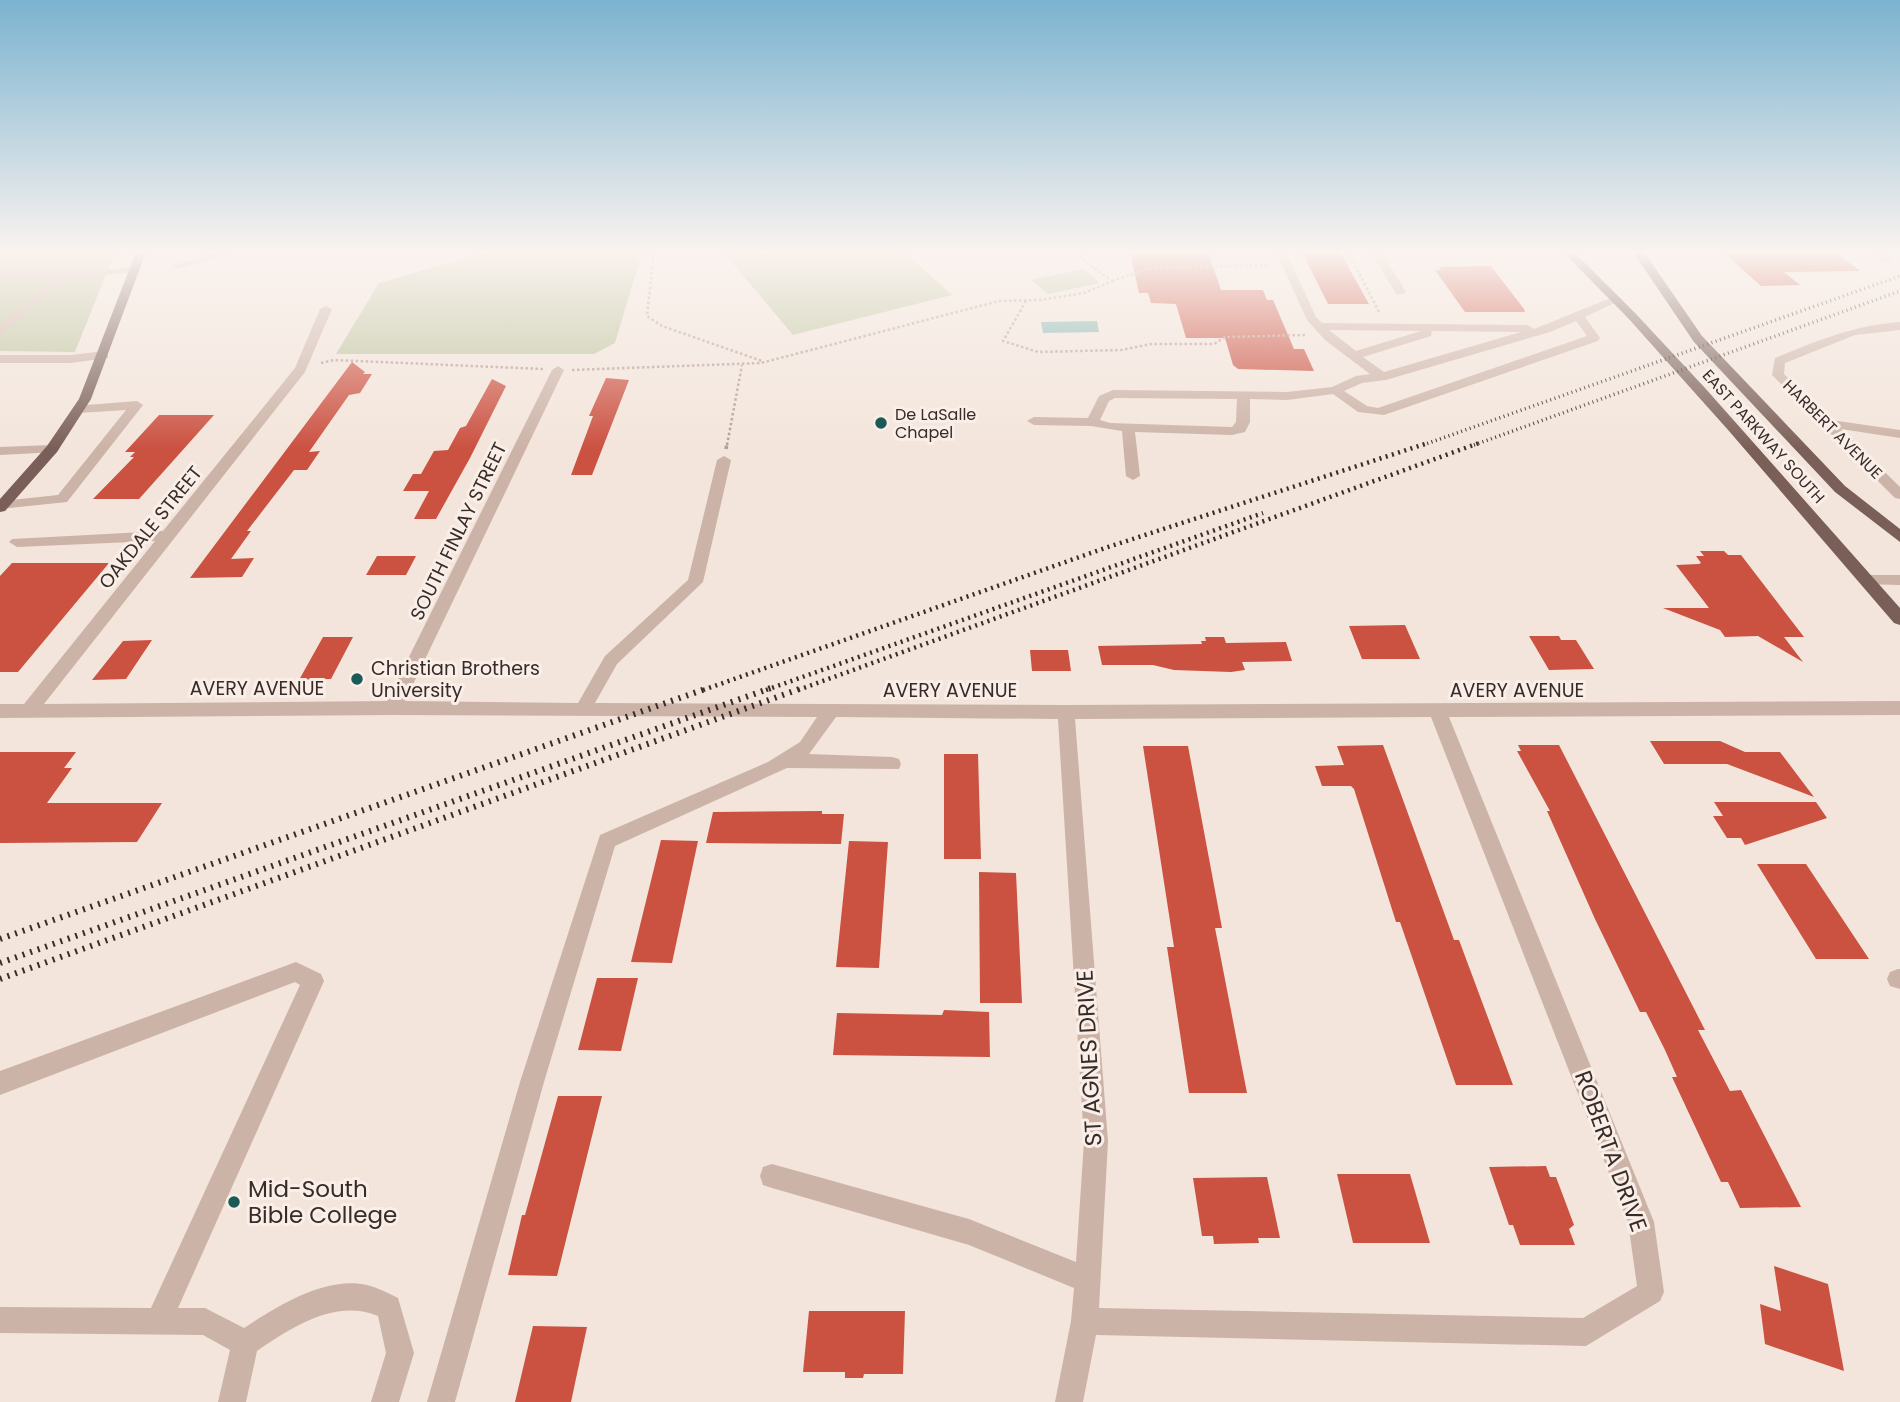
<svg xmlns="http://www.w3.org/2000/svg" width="1900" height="1402" font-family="Poppins,sans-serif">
	<rect width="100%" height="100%" fill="#f3e5db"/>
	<!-- green -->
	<path fill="#bac39b" d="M0,252h115l-40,100 -75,-1z
		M487,252h155l-27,91 -21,11h-258l43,-71z
		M723,252h181l48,43 -159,40z
		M1083,269l17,14 -52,11 -17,-14z"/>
	<!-- water -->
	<path fill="#79b1ac" d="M1097,321l2,11 -56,1 -2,-11z"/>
	<!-- building -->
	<path fill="#cb5141" d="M1130,252h78l13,38h42l4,10h6l21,49h10l10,22 -76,-2 -5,-4 -8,-27h-39l-10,-34 -25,-1 -3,-10h-9z
		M1302,252h38l29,52h-41z
		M1835,252l25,19 -76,1 16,13 -39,1 -37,-33z
		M1491,266l33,43 1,3h-60l-30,-42h7l-3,-3z
		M352,362l13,10 -2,2h9l-12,19 -11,2 -40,57 11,-1 -13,19h-13l-47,61h4l-20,28 23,-1 -12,19 -52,1z
		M606,378l23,2 -37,95h-21l22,-59h-4z
		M492,379l14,7 -36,72 -34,61h-22l15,-28h-26l10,-17h8l13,-23 14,-1 12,-22 6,-2z
		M159,415h55l-75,84h-46l41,-42h-4l5,-5h-10z
		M1700,551h24l4,4h13l63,82h-20l19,25 -45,-26 -33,1 -5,-7 -57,-22h46l-33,-43 23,-1 2,-1 -5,-7h8z
		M377,556h39l-10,19h-40z
		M12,563h97l-91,109h-18v-96z
		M1405,625l15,34h-58l-13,-33z
		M1529,636h30l2,4h15l18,29 -45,1z
		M323,637h30l-22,42 -32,1z
		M1205,637h19l2,6 60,-1 6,19 -50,1 3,8 -14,2 -57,-2 -21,-5h-51l-4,-19 104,-2 -1,-3h5z
		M152,640l-26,39 -34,1 31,-39z
		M1030,650h38l3,21h-39z
		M1650,741h70l25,11h35l34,45 -87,-33h-63z
		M1383,745l71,195h5l54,145h-57l-56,-163h-4l-42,-133 -3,-3h-29l-7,-20 29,-1 -7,-19z
		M1518,745h41l146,285h-7l32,61 11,-1 60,117 -61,1 -12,-26h-7l-49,-105h5l-12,-27 -19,-38h-6l-45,-93 -48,-108h3l-33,-60h4z
		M1143,746h45l34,182h-7l32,165h-58l-22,-146h7z
		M0,752h76l-12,16h8l-25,35h115l-25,39 -137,1z
		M944,754h34l3,105h-37z
		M1714,802h102l11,16 -82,27 -4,-7h-14l-14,-22h10z
		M822,811v3h22l-3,30 -135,-1 7,-31z
		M661,840l37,1 -26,122 -41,-1z
		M849,841l39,1 -9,126 -43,-1z
		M1757,864h49l63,95h-53z
		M979,872l37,1 6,130h-42z
		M597,978h41l-17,73 -43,-1z
		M944,1010l45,2 1,45 -157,-2 4,-42 105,2z
		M558,1096h44l-45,180 -49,-1 14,-60h3z
		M1546,1166l4,11h6l18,48 -5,4 6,16h-55l-7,-20h-4l-20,-58z
		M1337,1174h73l20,69h-77z
		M1267,1177l13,61h-22l1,5 -45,1 -1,-8h-11l-9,-58z
		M1774,1266l54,18 16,87 -79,-27 -5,-40 21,7z
		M809,1311h96l-2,63h-39l-1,4h-18v-6h-42z
		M533,1326l54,1 -16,75h-56z"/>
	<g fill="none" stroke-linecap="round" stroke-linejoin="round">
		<!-- path-far1 -->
		<path stroke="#b79c91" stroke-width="2.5" stroke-dasharray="2.5 2.5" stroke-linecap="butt" d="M654,252l-7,64 15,10 100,35
			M1348,252l32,62
			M1112,281l39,-13 119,-3
			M1026,301l-23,40 35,11 83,-2 30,-6h63l11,-7 80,-2
			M321,363l13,-3 209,9
			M572,370l189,-7 238,-62 41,-1 44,-7 28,-12 -30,-22 -1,-7
			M727,445l15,-80"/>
		<!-- path -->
		<path stroke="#b79c91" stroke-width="3.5" stroke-dasharray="3.5 3.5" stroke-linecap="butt" d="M726,449l1,-6"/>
		<!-- minor -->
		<path fill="#ccb3a7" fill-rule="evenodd" d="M218,252h19l-60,17 -5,-3z
			M1276,252h10l30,65 6,6 206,2 6,4 79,-32 10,2 -38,18 15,21 -2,3 -214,74 -26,-3 -25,-18 -46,6 -37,-1v23l-5,10 -13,3 -97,-3 5,44 -7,4 -7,-4 -4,-45 -31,-5 -57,-1 -7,-4 7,-4 54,1 11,-22 14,-6 174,2 45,-5 24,-11 14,-2 -45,-34 -18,-20zM1576,321l11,15 -209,72 -11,-2 -23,-15 18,-8 24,-3 164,-48zM1329,330l92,1 -65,20zM1432,331l89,1 -137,40 -21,-15 68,-21zM1115,398l122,1 -1,23 -4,5 -122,-4 -10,-3 9,-19z
			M1371,252h11l24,40 -2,2h-8z
			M1871,252h12l9,9 -9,2z
			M134,267l4,1v4l-74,7 -64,56v-10l51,-46 -51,-2v-6l61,2z
			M326,306l6,3 -27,63 -261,332 343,-3 165,-331 6,-4 6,4 -159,331 173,2 27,-47 83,-76 29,-120 7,-4 7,4 -28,122 -86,82 -22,39 471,2 834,-4v14l-451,2 205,505 10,70 -4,9 -74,45 -490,-11 -13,67h-28l16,-81 3,-33 -105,-43 -197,-57 -9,-3 -3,-9 3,-9 9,-3 197,55 107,43 8,-121 -26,-422 -222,-2 -27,37 83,3 7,2 2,5 -2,5 -112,-1 -172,78 -71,236 -89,320h-28l93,-320 80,-247 168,-73 32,-20 17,-25 -424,-2 -393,3v-14h24l131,-163 -138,6 -8,-5 3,-3 151,-8 132,-163 25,-59zM1431,717l197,505 9,64 -54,32 -484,-10 9,-167 -33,-422z
			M1900,322v8l-45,5 -70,28 -1,11 47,46 69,10v8l-59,-9 59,58v12l-5,-1 -123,-123 3,-17c41,-17 80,-33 125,-36z
			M104,351l4,1v6l-37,5h-71v-8h71z
			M137,401l6,4 -76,97 -67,7 2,-8 56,-6 68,-85 -47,3 -5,-1v-6z
			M52,445l7,4 -2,3 -57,3v-8z
			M1868,575h32v10l-38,-1 -2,-4z
			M296,962l25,12 3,7 -146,327h27l39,20c34,-22 81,-52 123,-43 11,3 21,8 31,13l16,55 -15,49h-28l15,-49 -8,-37c-43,-18 -87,12 -121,35l-11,51h-28l12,-52 -27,-15 -203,-2v-26l151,1 149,-323 -5,-3 -295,113v-24z
			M1898,969h2v20l-10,-3 -3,-7 3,-7z"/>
		<!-- major -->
		<path fill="#7a5f58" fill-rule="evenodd" d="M136,252h10l-55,147 -34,53 -52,59 -5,1v-13l47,-53 32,-47z
			M1563,252h11l62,62 69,74 195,220v17l-6,-2 -165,-192 -101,-113z
			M1633,252h11l58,84 143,150 55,43v13l-65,-50 -141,-150z"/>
		<!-- rail-far2 -->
		<path stroke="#382b28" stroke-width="3.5" stroke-dasharray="1 3.5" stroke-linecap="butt" d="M1423,445l477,-169
			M1474,445l426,-154"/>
		<!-- rail-far1 -->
		<path stroke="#382b28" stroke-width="4.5" stroke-dasharray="2 4.5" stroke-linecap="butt" d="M703,690l402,-142 323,-105
			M766,690l497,-177
			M798,690l681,-247"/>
		<!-- rail -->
		<path stroke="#382b28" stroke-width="6" stroke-dasharray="2 6" stroke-linecap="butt" d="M0,939l708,-251
			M0,963l771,-275
			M0,979l802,-291"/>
	</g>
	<!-- sky -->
	<linearGradient id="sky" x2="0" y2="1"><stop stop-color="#7bb3d0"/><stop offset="0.56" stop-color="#faf3ef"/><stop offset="1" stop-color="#faf3ef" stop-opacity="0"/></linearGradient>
	<rect width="1900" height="449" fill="url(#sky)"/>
	<!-- markers -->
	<g fill="#1b5b57" stroke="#faefe8" stroke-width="2.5">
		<circle cx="881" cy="423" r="7"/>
		<circle cx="357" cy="679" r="7"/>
		<circle cx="234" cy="1202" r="7"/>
	</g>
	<g text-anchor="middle" stroke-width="6" stroke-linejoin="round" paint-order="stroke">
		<!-- far-poi labels -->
		<g font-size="16" fill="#382b28" stroke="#faefe8" text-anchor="start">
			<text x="895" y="420">De LaSalle<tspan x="895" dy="18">Chapel</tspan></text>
		</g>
		<!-- far-street labels -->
		<g font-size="16" fill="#382b28" stroke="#faefe8">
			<text transform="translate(1833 429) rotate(45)" y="6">HARBERT AVENUE</text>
			<text transform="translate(1764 436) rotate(48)" y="6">EAST PARKWAY SOUTH</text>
		</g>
		<!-- street labels -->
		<g font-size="19" fill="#382b28" stroke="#faefe8">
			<text transform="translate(150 527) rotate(-51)" y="7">OAKDALE STREET</text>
			<text transform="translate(458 531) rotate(-64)" y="7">SOUTH FINLAY STREET</text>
			<text x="257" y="695">AVERY AVENUE</text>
			<text x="950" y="697">AVERY AVENUE</text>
			<text x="1517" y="697">AVERY AVENUE</text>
		</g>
		<!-- poi labels -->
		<g font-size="19" fill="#382b28" stroke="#faefe8" text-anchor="start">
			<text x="371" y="675">Christian Brothers<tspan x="371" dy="22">University</tspan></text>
		</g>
		<!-- near-street labels -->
		<g font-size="23" fill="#382b28" stroke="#faefe8">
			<text transform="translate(1089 1058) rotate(-93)" y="8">ST AGNES DRIVE</text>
			<text transform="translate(1611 1151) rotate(70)" y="8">ROBERTA DRIVE</text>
		</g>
		<!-- near-poi labels -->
		<g font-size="23" fill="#382b28" stroke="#faefe8" text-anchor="start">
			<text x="248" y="1197">Mid-South<tspan x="248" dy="26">Bible College</tspan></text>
		</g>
	</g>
</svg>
